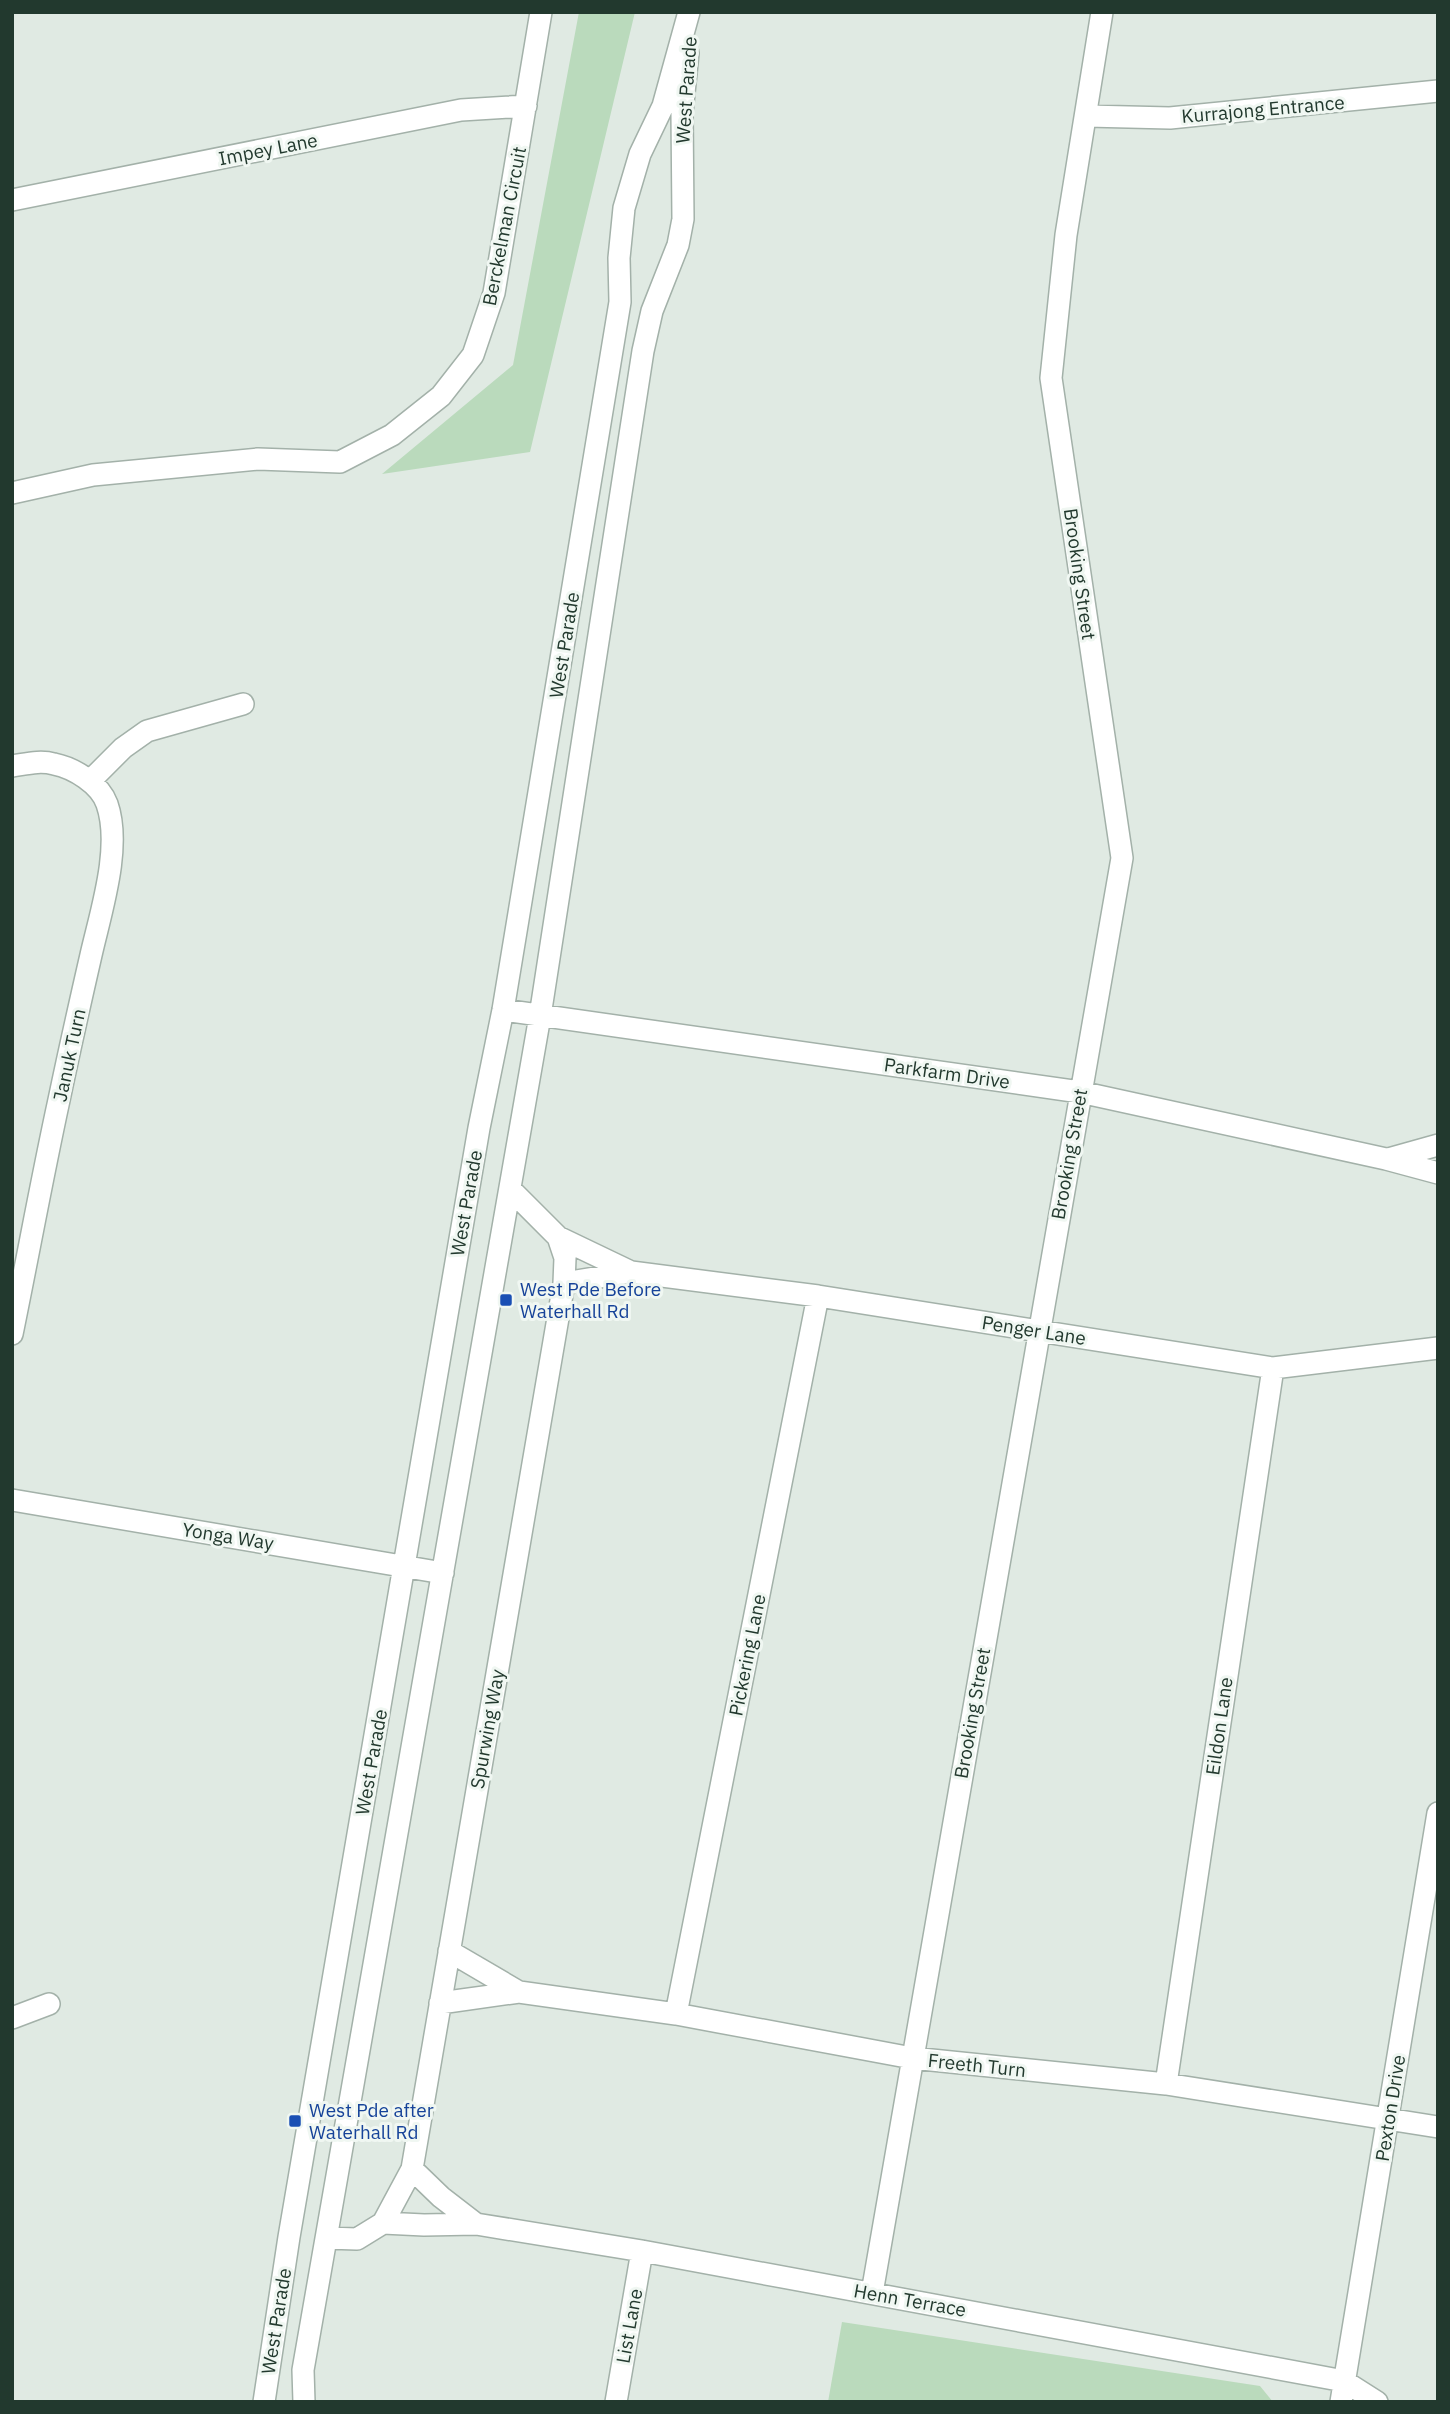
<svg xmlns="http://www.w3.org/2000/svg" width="1450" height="2414" font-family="'IBM Plex Sans',sans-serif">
	<rect width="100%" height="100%" fill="#e0eae3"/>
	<!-- green -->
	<path fill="#badabc" d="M579,12h56l-105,440 -148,22 131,-109z
		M842,2322l418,64 13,16h-445z"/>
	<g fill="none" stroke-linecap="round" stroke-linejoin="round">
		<defs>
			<path id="minor" d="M1087,116l83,2 268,-27
				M12,200l449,-90 65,-4
				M12,493l81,-18 165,-16 82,3 52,-27 49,-39 32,-41 21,-62 47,-281
				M12,766c14,-2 28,-6 42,-2 20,4 46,20 53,40 15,43 -6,107 -16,151 -11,48 -22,97 -32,145 -17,78 -31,156 -47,234
				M90,781l33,-33 24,-17 96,-27
				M503,1010l577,82 306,67 52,14
				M1388,1159l50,-14
				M558,1237l73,35
				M564,1283l67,-11 187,24 455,72 165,-20
				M12,1500l431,73
				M449,1951l70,41
				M440,2003l79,-11 157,22 236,44 254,26 272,43
				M676,2014l142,-718
				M12,2018l37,-14
				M1166,2084l107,-716
				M412,2169l29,28 35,27
				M383,2223l41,2 52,-1 166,27 702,130 33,21
				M327,2238l30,1 26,-16 29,-54 152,-886 1,-25 -7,-21 -48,-48
				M872,2293l250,-1435 -71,-480 15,-143 36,-223
				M264,2402l25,-165 190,-1109 24,-118 117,-708 -1,-44 5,-50 16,-54 23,-48 26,-94
				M304,2402l-1,-32 237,-1354 103,-665 9,-40 26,-66 5,-26 -1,-106 6,-60
				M616,2402l26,-151
				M1341,2402l97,-589"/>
		</defs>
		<!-- minor casing -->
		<use href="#minor" stroke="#a3b1a9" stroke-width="24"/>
		<!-- minor -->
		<use href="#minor" stroke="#fff" stroke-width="21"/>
	</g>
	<!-- markers -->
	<g fill="#1a4fb4" stroke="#f0f7f2" stroke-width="2.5">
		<rect x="499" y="1293" width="14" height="14" rx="3.5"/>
		<rect x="288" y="2114" width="14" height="14" rx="3.5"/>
	</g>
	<g text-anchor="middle" stroke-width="6" stroke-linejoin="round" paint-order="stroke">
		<!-- street labels -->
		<g font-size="19" fill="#22392e" stroke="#f0f7f2">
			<text transform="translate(686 90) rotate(-86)" y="7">West Parade</text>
			<text transform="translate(1263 109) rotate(-5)" y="7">Kurrajong Entrance</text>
			<text transform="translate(268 149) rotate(-11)" y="7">Impey Lane</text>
			<text transform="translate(504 226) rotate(-79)" y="7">Berckelman Circuit</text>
			<text transform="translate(1080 574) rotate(82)" y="7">Brooking Street</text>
			<text transform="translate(564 645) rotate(-81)" y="7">West Parade</text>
			<text transform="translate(69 1055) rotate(-78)" y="7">Januk Turn</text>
			<text transform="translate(947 1073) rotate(8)" y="7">Parkfarm Drive</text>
			<text transform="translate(1069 1154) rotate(-80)" y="7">Brooking Street</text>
			<text transform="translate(466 1203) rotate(-80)" y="7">West Parade</text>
			<text transform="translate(1034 1330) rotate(9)" y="7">Penger Lane</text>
			<text transform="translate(228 1536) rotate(9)" y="7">Yonga Way</text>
			<text transform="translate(747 1655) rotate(-79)" y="7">Pickering Lane</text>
			<text transform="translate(972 1713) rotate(-80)" y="7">Brooking Street</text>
			<text transform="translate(1219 1726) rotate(-82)" y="7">Eildon Lane</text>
			<text transform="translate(487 1729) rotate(-80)" y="7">Spurwing Way</text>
			<text transform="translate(371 1762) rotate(-80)" y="7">West Parade</text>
			<text transform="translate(977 2065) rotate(6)" y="7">Freeth Turn</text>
			<text transform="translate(1390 2108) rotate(-81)" y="7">Pexton Drive</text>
			<text transform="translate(910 2300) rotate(10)" y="7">Henn Terrace</text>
			<text transform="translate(276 2321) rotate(-81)" y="7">West Parade</text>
			<text transform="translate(629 2326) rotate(-80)" y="7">List Lane</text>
		</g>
		<!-- transit labels -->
		<g font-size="19" fill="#164399" stroke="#f0f7f2" text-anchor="start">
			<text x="520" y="1296">West Pde Before<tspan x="520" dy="22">Waterhall Rd</tspan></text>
			<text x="309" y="2117">West Pde after<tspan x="309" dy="22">Waterhall Rd</tspan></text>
		</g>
	</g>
	<!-- border -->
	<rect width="1450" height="2414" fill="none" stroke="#22392e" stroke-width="28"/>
</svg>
